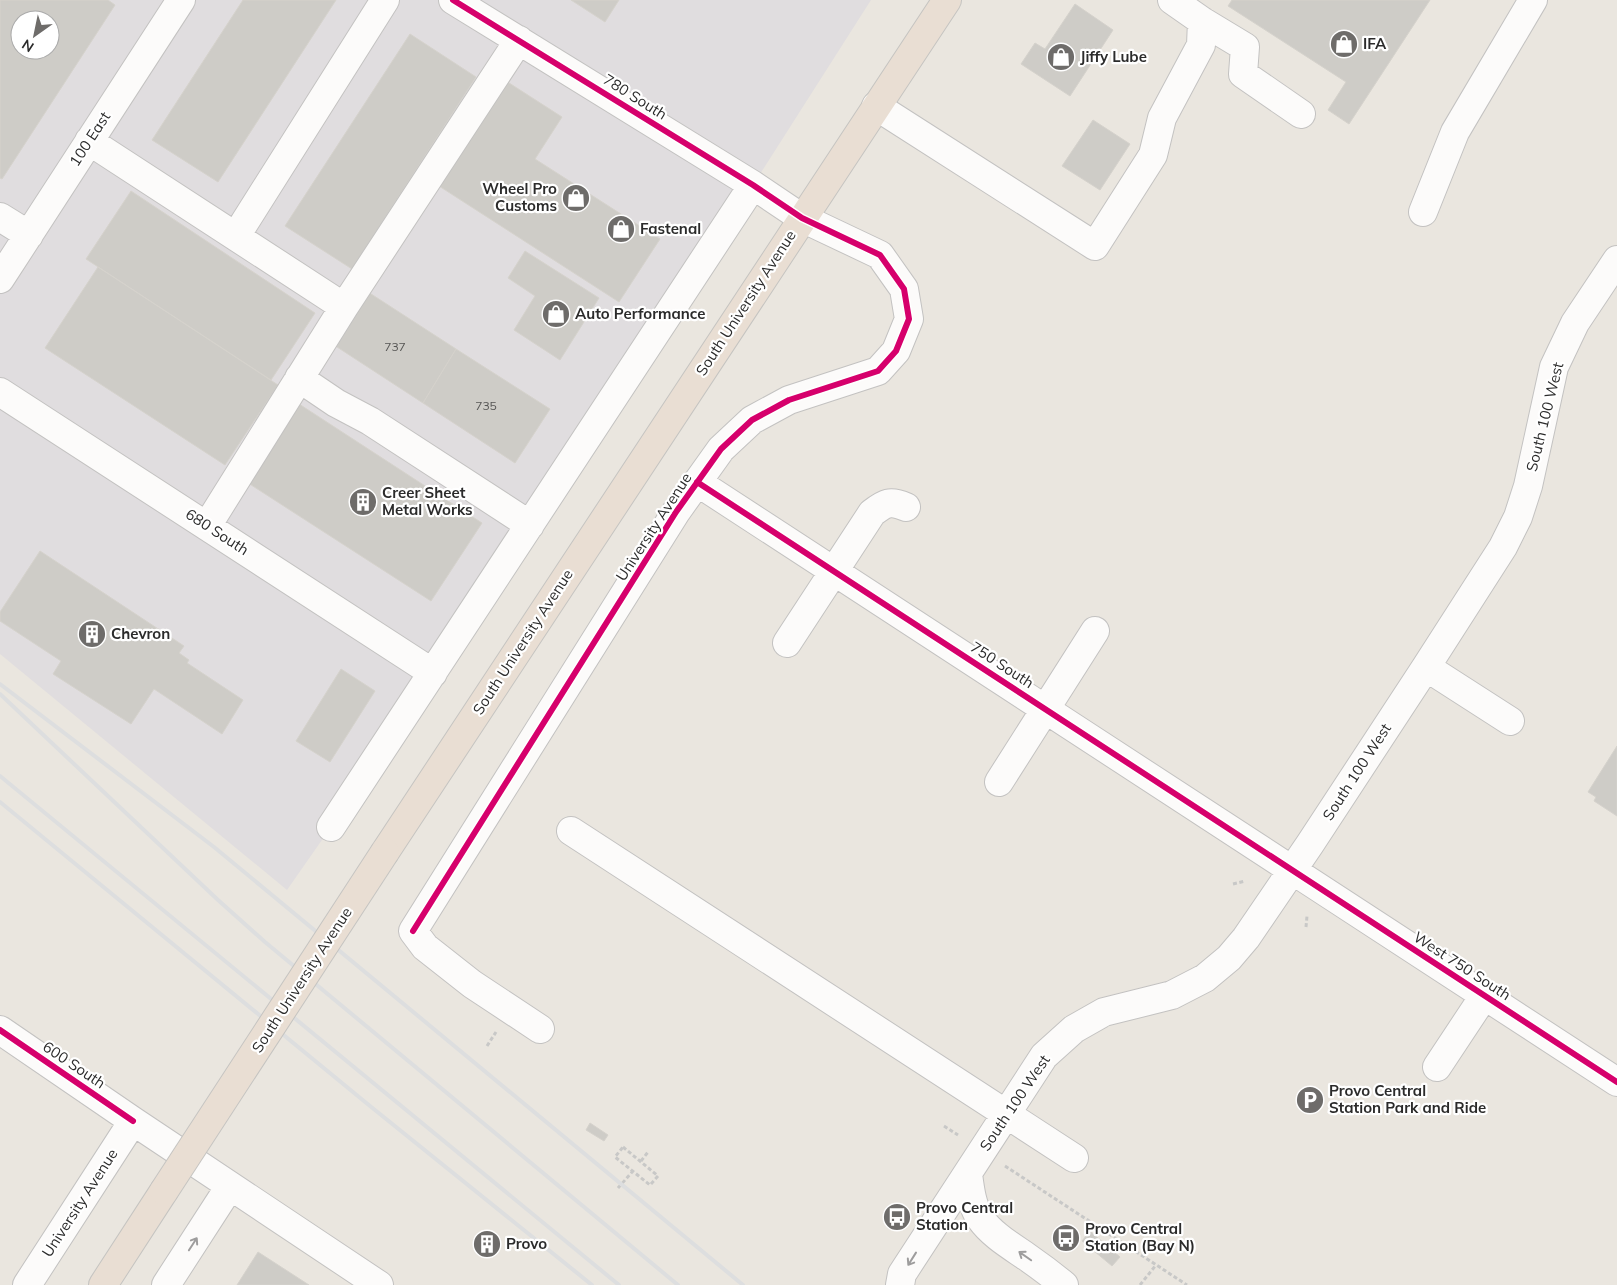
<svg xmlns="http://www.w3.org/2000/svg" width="1617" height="1285" font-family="Mulish,sans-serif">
	<rect width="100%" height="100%" fill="#eae6df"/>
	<!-- industrial -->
	<path fill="#e0dddf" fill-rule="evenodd" d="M0,0h871l-118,185 -422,642 -44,63 -287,-236zM20,20h30v30h-30z"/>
	<!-- building -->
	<path fill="#ceccc7" stroke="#d5d2cc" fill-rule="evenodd" d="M0,0h108l7,5 -113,174 -2,-1zM20,20h30v30h-30z
		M243,0h93l-118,182 -66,-42z
		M571,0h48l-14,22z
		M1232,0h198l-81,124 -21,-14 18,-28 -118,-76z
		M1075,4l38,26 -43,66 -49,-32 14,-21 10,6z
		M410,34l66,43 -124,192 -67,-43z
		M506,81l56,36 -27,42 125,80 -41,63 -180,-116z
		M1093,120l37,24 -30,46 -38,-24z
		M131,191l184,122 -44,67 -185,-121z
		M525,251l74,47 -39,62 -46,-30 21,-34 -27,-18z
		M98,267l180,118 -53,80 -180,-117z
		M368,292l88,57 -33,54 -89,-58z
		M456,349l94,60 -35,54 -92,-60z
		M296,402l186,121 -51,78 -186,-120z
		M40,551l144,95 -5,7 10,7 -2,3 56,37 -21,34 -68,-45 -23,35 -78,-50 8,-13 -61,-40v-9z
		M341,669l34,22 -45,71 -34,-21z
		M1617,746v70l-23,-15 2,-4 -8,-5z
		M590,1123l18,12 -4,6 -18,-11z
		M1090,1231l30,26 -8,9 -30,-25z
		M486,1239l11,9 -6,8 -11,-8z
		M258,1252l51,33h-72z"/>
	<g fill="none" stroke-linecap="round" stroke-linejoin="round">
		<defs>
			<path id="minor" d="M453,0l300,185 49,33 78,37 24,34 5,30 -13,32 -18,20 -89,29 -37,20 -31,29 -45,63 -263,419 12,16 47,37 68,45
				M1172,0l30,21 43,26 -2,27 58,40
				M876,106l219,140 58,-91 9,-37 39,-73 1,-24
				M89,141l255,166 175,-267
				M1423,212l32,-80 78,-132
				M0,217l29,18
				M236,236l149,-236
				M0,279l181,-279
				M299,378l37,25 34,18 160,104
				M0,392l433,281
				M697,482l920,600
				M207,526l137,-219
				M787,643l85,-130c13,-10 18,-13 34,-6
				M1426,667l84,54
				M999,782l96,-151
				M331,827l422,-642
				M571,831l503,327
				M0,1030l133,91 246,164
				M1437,1067l47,-71
				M968,1174c2,15 4,32 12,44 12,17 31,28 47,39 13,9 25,18 37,28
				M27,1285l106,-164
				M166,1285l64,-99
				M900,1285l2,-11 142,-218 30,-27 30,-17 68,-17 33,-17 24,-20 17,-20 64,-94 116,-177 77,-120 15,-30 10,-31 26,-119 21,-44 42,-63"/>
			<path id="highway" d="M385,852l562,-852
				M103,1285l61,-94"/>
		</defs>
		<!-- minor casing -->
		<use href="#minor" stroke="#c3c2c1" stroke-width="30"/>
		<!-- highway casing -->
		<use href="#highway" stroke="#c5c4c1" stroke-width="30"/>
		<!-- path -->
		<path stroke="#c8c8c7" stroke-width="3" stroke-dasharray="4 2.5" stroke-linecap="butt" d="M1233,884l12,-3
			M1306,927l1,-11
			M487,1046l9,-14
			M944,1126l14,9
			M623,1147l35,29 -8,9 -35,-28z
			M641,1161l7,-9
			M1005,1166l182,119
			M618,1188l15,-17
			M1140,1285l16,-20"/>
		<!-- minor -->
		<use href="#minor" stroke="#fcfbfa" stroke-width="28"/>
		<!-- highway -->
		<use href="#highway" stroke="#e9ded3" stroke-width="28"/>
		<!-- rail -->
		<path stroke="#dddedf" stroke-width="4" d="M0,684l214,163 529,438
			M0,694l218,206 47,42 413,343
			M0,776l619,509
			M0,802l370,304 222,179"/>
		<defs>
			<path id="highway-bridge" d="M164,1191l221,-339"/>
		</defs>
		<!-- highway-bridge casing -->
		<use href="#highway-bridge" stroke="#c5c4c1" stroke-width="30" stroke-linecap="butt"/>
		<!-- highway-bridge -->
		<use href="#highway-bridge" stroke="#e9ded3" stroke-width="28"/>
		<defs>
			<path id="cycleway" d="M697,482l920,600
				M413,931l263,-419 45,-63 31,-29 37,-20 89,-29 18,-20 13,-32 -5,-30 -24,-34 -78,-37 -49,-33 -300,-185
				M0,1030l133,91"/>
		</defs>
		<!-- cycleway casing -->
		<use href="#cycleway" stroke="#fff" stroke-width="9"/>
		<!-- cycleway -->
		<use href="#cycleway" stroke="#d6006c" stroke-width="6"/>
	</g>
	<!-- one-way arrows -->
	<defs><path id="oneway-shaft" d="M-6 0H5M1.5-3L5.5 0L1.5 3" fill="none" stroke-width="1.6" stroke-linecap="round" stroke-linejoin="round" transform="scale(1.25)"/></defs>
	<g stroke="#9e9d9d">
		<use href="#oneway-shaft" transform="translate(193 1244) rotate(-57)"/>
		<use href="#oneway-shaft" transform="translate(1025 1256) rotate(-145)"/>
		<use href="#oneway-shaft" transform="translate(912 1259) rotate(122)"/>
	</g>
	<!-- icons -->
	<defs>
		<symbol id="shop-disc" viewBox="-11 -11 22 22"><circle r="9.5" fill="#6e6c6a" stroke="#fff"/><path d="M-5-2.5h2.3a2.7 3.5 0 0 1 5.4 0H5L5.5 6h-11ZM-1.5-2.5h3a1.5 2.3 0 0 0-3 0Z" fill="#fff"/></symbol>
		<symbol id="building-disc" viewBox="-11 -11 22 22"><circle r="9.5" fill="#6e6c6a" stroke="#fff"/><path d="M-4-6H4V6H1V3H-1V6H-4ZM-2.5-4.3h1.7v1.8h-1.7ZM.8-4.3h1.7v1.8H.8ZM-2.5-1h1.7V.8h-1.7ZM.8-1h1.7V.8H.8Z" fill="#fff"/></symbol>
		<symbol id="parking-disc" viewBox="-11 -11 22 22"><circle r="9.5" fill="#6e6c6a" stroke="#fff"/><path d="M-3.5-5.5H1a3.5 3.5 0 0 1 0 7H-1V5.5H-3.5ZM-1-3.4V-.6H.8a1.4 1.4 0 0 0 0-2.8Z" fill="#fff"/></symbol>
		<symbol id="bus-disc" viewBox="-11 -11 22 22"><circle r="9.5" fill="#6e6c6a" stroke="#fff"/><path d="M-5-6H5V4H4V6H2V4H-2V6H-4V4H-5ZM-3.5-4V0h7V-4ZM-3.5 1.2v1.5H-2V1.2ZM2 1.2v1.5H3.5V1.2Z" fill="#fff"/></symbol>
	</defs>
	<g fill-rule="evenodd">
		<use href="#shop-disc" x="1328" y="28" width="32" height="32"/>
		<use href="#shop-disc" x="1045" y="41" width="32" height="32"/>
		<use href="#shop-disc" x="560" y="182" width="32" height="32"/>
		<use href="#shop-disc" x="605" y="213" width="32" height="32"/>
		<use href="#shop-disc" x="540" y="298" width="32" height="32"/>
		<use href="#building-disc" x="347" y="486" width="32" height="32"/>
		<use href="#building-disc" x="76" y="618" width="32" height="32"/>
		<use href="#parking-disc" x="1294" y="1084" width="32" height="32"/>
		<use href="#bus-disc" x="881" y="1201" width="32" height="32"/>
		<use href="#bus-disc" x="1050" y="1222" width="32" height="32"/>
		<use href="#building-disc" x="471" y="1228" width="32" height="32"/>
	</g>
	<g text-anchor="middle" stroke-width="4.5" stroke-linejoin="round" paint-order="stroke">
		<!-- number labels -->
		<g font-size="12" fill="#565554">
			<text x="395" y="351">737</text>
			<text x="486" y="410">735</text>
		</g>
		<!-- poi labels -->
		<g font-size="15" font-weight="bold" fill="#2b2b2b" stroke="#fff" text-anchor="start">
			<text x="1363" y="49">IFA</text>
			<text x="1080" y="62">Jiffy Lube</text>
			<text x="557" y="194" text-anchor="end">Wheel Pro<tspan x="557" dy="17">Customs</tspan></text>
			<text x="640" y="234">Fastenal</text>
			<text x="575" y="319">Auto Performance</text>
			<text x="382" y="498">Creer Sheet<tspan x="382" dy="17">Metal Works</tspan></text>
			<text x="111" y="639">Chevron</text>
			<text x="1329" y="1096">Provo Central<tspan x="1329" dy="17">Station Park and Ride</tspan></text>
			<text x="916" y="1213">Provo Central<tspan x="916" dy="17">Station</tspan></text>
			<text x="1085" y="1234">Provo Central<tspan x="1085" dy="17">Station (Bay N)</tspan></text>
			<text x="506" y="1249">Provo</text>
		</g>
		<!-- street labels -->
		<g font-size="15" fill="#2b2b2b" stroke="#fff">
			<text transform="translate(635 97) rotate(32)" y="5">780 South</text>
			<text transform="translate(90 139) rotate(-57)" y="5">100 East</text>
			<text transform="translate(746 303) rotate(-57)" y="5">South University Avenue</text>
			<text transform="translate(1545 417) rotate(-76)" y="5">South 100 West</text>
			<text transform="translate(654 527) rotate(-57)" y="5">University Avenue</text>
			<text transform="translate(217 532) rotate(33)" y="5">680 South</text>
			<text transform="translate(523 642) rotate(-57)" y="5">South University Avenue</text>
			<text transform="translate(1002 665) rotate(33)" y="5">750 South</text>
			<text transform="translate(1357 772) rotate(-57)" y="5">South 100 West</text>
			<text transform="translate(1462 966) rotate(33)" y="5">West 750 South</text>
			<text transform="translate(302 980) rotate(-57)" y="5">South University Avenue</text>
			<text transform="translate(74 1065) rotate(34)" y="5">600 South</text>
			<text transform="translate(1015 1103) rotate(-56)" y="5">South 100 West</text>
			<text transform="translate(80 1203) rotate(-57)" y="5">University Avenue</text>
		</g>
	</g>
	<!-- north arrow -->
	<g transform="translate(35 35) rotate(213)"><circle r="24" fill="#ffffff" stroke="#aaaaaa"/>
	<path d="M0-4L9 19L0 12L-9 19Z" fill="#6e6c6a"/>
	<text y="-8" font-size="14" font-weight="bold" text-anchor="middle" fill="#2b2b2b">N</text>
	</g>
</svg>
